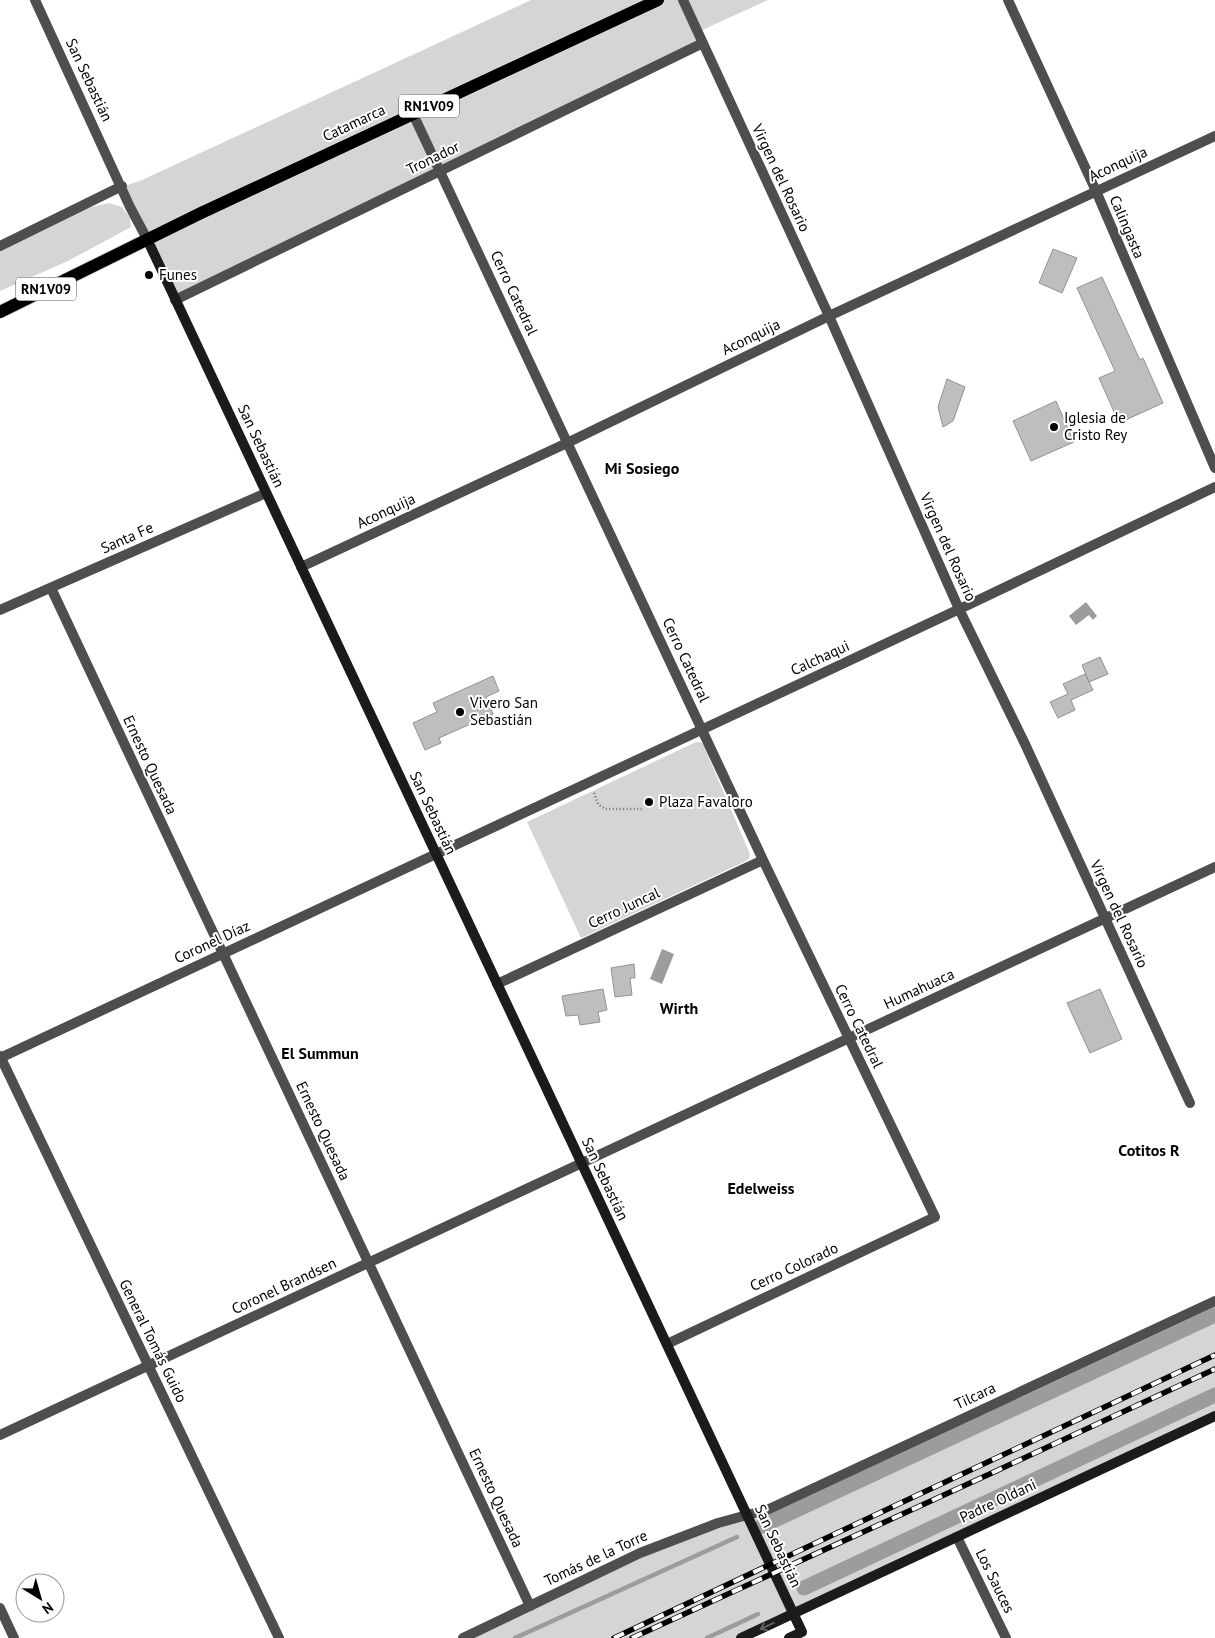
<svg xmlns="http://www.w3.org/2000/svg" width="1215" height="1638" font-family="'PT Sans',sans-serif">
	<rect width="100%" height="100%" fill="#fff"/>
	<!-- green -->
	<path fill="#d5d5d5" d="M531,0h237l-70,32 5,11 -528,257 -53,-113 20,-7z
		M109,203l13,4 8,11 1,9 -63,34 -68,30v-41l87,-42z
		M696,742h4l3,2 47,110 -1,5 -5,3 -163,76 -54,-116z
		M1215,1301v115l-474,222h-278l177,-85 127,-43z"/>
	<!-- water -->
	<path fill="#9c9c9c" d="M1086,602l11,14 -4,4 -4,-5 -13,10 -7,-9z
		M662,949l12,5 -12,30 -12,-5z"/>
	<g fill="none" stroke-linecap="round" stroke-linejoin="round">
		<!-- stream -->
		<path stroke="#9c9c9c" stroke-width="4.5" d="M515,1638l222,-101
			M707,1638l51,-24"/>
		<!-- canal -->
		<path stroke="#9c9c9c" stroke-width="15" d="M762,1526l453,-211
			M804,1588l411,-193"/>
	</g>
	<!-- building -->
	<path fill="#bebebe" stroke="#929292" d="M1053,249l24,9 -15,35 -23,-10z
		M1102,277l38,83 3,-2 20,45 -44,20 -20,-45 16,-7 -38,-83z
		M947,379l18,8 -12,34 -10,6 -5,-20z
		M1056,401l18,41 -43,19 -18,-40z
		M1100,657l8,17 -19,8 -7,-17z
		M1085,674l8,16 -22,10 4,10 -17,8 -8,-16 18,-8 -5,-10z
		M493,676l6,15 -13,6 7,17 -54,24 2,5 -16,7 -12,-27 24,-11 -4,-9z
		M634,964l1,14h-5l2,17 -17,2 -4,-29z
		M603,989l4,21 -9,2 2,10 -20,3 -2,-10 -12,1 -4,-20z
		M1100,989l22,50 -32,14 -23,-50z"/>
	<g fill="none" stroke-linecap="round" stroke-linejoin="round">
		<defs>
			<path id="primary" d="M0,312l201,-99 457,-213"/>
		</defs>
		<!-- primary casing -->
		<use href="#primary" stroke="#dbdbdb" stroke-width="14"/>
		<!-- path -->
		<path stroke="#707070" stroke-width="2.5" stroke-dasharray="1 2.5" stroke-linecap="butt" d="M594,793l4,11 7,5h37"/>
		<!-- minor -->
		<path stroke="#4e4e4e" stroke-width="10" d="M35,0l95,207 17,32
			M683,0l146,316 130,293 66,135 165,359
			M1008,0l88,191 119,277
			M413,114l350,746 172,357 -268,127
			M0,246l122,-60
			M175,300l528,-257
			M301,567l266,-124 262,-127 386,-180
			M51,588l479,1018
			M0,610l266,-117
			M436,854l532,-249 247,-118
			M497,984l266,-124
			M0,1056l279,582
			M0,1435l1215,-568
			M747,1515l20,-5 448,-209
			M957,1537l49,101
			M0,1608l14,30"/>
		<!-- tertiary -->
		<path stroke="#4e4e4e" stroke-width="10" d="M0,1058l436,-204
			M463,1638l177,-85 78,-30 29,-8"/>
		<!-- secondary -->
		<path stroke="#1b1b1b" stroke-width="10" d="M147,239l655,1393 -13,6
			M741,1638l474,-222"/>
		<!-- primary -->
		<use href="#primary" stroke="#000" stroke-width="12"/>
		<defs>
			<path id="rail" d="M614,1638l601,-283
				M632,1638l362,-166 221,-103"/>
		</defs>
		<!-- rail casing -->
		<use href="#rail" stroke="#000" stroke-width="5.5"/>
		<!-- rail -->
		<use href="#rail" stroke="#fff" stroke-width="4" stroke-dasharray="11" stroke-linecap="butt"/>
	</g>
	<!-- one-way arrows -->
	<defs><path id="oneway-shaft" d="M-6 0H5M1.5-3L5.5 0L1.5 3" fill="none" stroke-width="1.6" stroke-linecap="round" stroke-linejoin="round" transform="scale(1.25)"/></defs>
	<use stroke="#5f5f5f" href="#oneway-shaft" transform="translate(767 1626) rotate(155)"/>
	<!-- markers -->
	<g fill="#000" stroke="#fff" stroke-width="2">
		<circle cx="149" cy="275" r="5"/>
		<circle cx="1054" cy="427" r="5"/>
		<circle cx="460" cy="712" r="5"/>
		<circle cx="649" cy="802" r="5"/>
	</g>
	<g text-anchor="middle" stroke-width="4" stroke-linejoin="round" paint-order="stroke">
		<!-- shield labels -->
		<g fill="#fff" stroke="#4c4c4c" stroke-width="1">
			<rect x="399" y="94.5" width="60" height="23" rx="4"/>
			<rect x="16" y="277.5" width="60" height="23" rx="4"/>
		</g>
		<g font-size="14" font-weight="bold" fill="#000">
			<text x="429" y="111">RN1V09</text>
			<text x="46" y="294">RN1V09</text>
		</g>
		<!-- street labels -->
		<g font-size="15" fill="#000" stroke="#fff">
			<text transform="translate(89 80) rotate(65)" y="5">San Sebastián</text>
			<text transform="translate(354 123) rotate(-25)" y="5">Catamarca</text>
			<text transform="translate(433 158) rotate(-26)" y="5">Tronador</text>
			<text transform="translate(1118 164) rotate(-25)" y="5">Aconquija</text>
			<text transform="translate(781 178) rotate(65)" y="5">Virgen del Rosario</text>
			<text transform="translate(1127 227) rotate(67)" y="5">Calingasta</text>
			<text transform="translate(514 293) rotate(65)" y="5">Cerro Catedral</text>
			<text transform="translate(751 337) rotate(-26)" y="5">Aconquija</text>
			<text transform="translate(261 446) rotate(65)" y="5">San Sebastián</text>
			<text transform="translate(386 511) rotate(-25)" y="5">Aconquija</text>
			<text transform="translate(127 538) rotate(-24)" y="5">Santa Fe</text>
			<text transform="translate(948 547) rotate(66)" y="5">Virgen del Rosario</text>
			<text transform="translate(820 658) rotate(-25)" y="5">Calchaqui</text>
			<text transform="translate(686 660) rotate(65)" y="5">Cerro Catedral</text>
			<text transform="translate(150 765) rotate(65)" y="5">Ernesto Quesada</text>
			<text transform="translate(433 813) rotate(65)" y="5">San Sebastián</text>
			<text transform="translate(624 908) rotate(-25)" y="5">Cerro Juncal</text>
			<text transform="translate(1119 914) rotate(65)" y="5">Virgen del Rosario</text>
			<text transform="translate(212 942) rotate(-25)" y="5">Coronel Díaz</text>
			<text transform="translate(919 989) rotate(-25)" y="5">Humahuaca</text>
			<text transform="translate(859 1026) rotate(64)" y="5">Cerro Catedral</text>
			<text transform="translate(323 1131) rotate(65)" y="5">Ernesto Quesada</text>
			<text transform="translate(605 1179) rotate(65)" y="5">San Sebastián</text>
			<text transform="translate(794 1267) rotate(-25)" y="5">Cerro Colorado</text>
			<text transform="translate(284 1286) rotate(-25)" y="5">Coronel Brandsen</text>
			<text transform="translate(153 1341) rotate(64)" y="5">General Tomás Guido</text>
			<text transform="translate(975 1396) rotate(-25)" y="5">Tilcara</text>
			<text transform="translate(496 1498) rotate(65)" y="5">Ernesto Quesada</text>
			<text transform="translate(998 1501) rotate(-25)" y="5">Padre Oldani</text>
			<text transform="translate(778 1546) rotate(65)" y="5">San Sebastián</text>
			<text transform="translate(596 1558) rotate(-25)" y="5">Tomás de la Torre</text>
			<text transform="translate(995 1581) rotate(64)" y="5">Los Sauces</text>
		</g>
		<!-- poi labels -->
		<g font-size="15" fill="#000" stroke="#fff" text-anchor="start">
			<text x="159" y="280">Funes</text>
			<text x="1064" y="423">Iglesia de<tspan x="1064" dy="17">Cristo Rey</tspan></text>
			<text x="470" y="708">Vivero San<tspan x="470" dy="17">Sebastián</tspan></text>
			<text x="659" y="807">Plaza Favaloro</text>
		</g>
		<!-- neighbourhood labels -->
		<g font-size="16" font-weight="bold" fill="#000" stroke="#fff">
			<text x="642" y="474">Mi Sosiego</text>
			<text x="679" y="1014">Wirth</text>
			<text x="320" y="1059">El Summun</text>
			<text x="1149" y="1156">Cotitos R</text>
			<text x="761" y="1194">Edelweiss</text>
		</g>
	</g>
	<!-- north arrow -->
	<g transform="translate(40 1598) rotate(143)"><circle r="24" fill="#ffffff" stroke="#999999"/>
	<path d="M0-4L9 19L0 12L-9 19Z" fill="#000000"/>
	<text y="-8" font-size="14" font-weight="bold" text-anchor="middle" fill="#000000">N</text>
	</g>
</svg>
